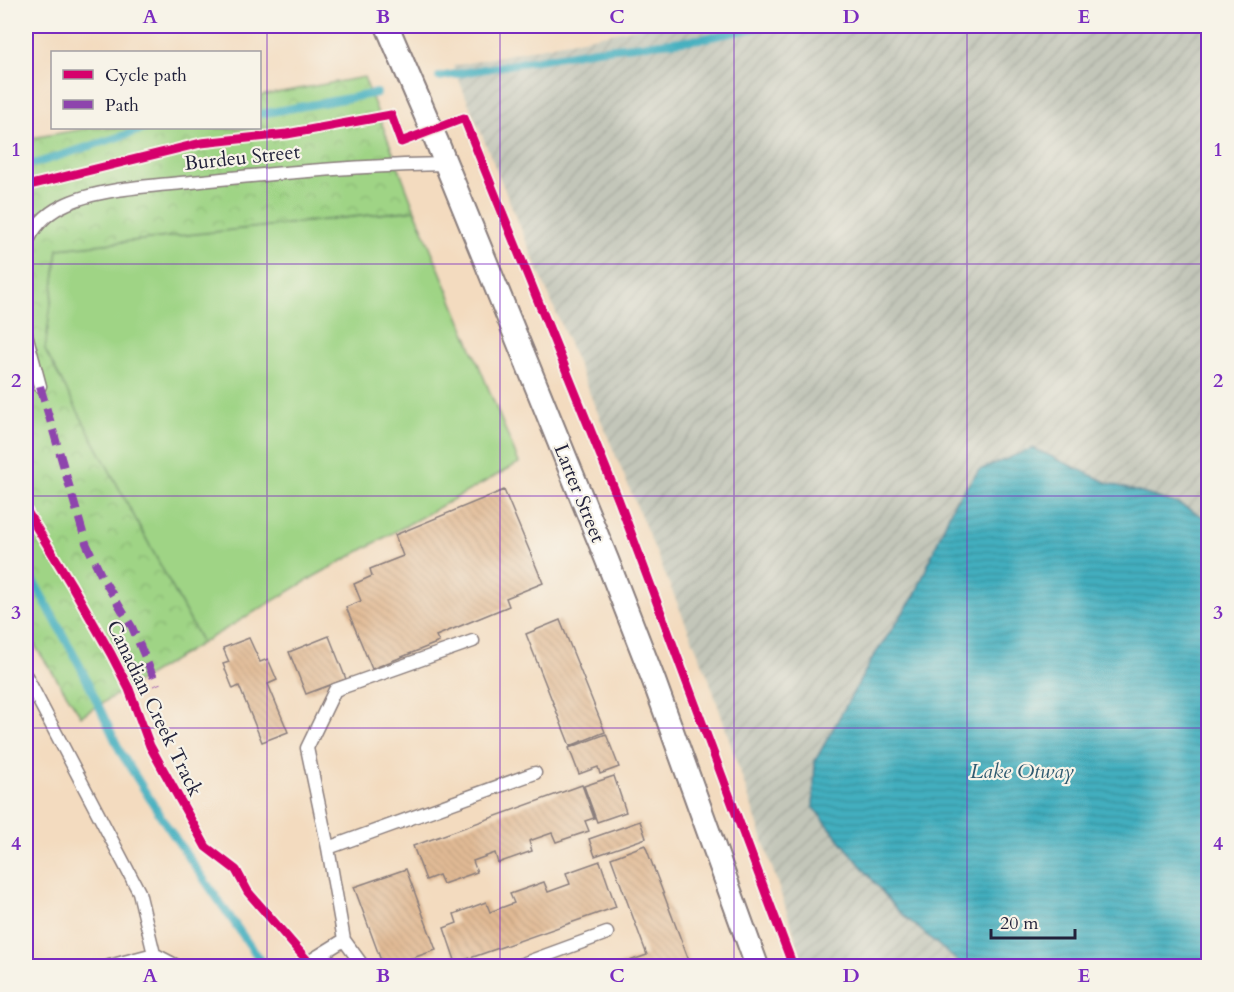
<svg xmlns="http://www.w3.org/2000/svg" width="1234" height="992" font-family="Cardo,serif">
	<defs>
		<pattern id="industrial-furrows" width="10" height="10" patternUnits="userSpaceOnUse" patternTransform="scale(1.5)"><rect width="10" height="10" fill="#c3c6b9"/><path d="M-1 1l2-2M0 10L10 0M9 11l2-2" fill="none" stroke="#a7aaa0"/></pattern>
		<pattern id="park-crowns" width="20" height="18" patternUnits="userSpaceOnUse" patternTransform="scale(1.5)"><rect width="20" height="18" fill="#9fd485"/><path d="M2 6a3 3 0 1 1 6 0M12 15a3 3 0 1 1 6 0" fill="none" stroke="#89b674"/></pattern>
		<pattern id="water-rules" width="6" height="5" patternUnits="userSpaceOnUse" patternTransform="scale(1.5)"><rect width="6" height="5" fill="#42afbf"/><path d="M0 2.5h6" fill="none" stroke="#378e9c"/></pattern>
		<pattern id="building-back-hatch" width="6" height="6" patternUnits="userSpaceOnUse" patternTransform="scale(1.5)"><rect width="6" height="6" fill="#e1ba94"/><path d="M-1 5l2 2M0 0l6 6M5-1l2 2" fill="none" stroke="#c1a080"/></pattern>
	</defs>
	<rect width="100%" height="100%" fill="#f7f3e8"/>
	<filter id="ink" filterUnits="userSpaceOnUse"><feTurbulence type="fractalNoise" baseFrequency=".0167" numOctaves="2"/><feDisplacementMap in="SourceGraphic" scale="12" xChannelSelector="R" yChannelSelector="G"/><feConvolveMatrix kernelMatrix="1 2 1 2 8 2 1 2 1" color-interpolation-filters="sRGB"/></filter>
	<filter id="wash" filterUnits="userSpaceOnUse"><feTurbulence type="fractalNoise" baseFrequency=".008" numOctaves="4" result="noise"/><feDisplacementMap in="SourceGraphic" scale="24" xChannelSelector="R" yChannelSelector="G"/><feGaussianBlur stdDeviation="1.35" result="paint"/><feColorMatrix in="noise" values="0 0 0 0 0 0 0 0 0 0 0 0 0 0 0 0 0 1.4 0 .05"/><feComposite in="paint" operator="in"/></filter>
	<g filter="url(#wash)">
		<rect width="100%" height="100%" fill="#f3dbbf"/>
		<!-- industrial -->
		<path fill="url(#industrial-furrows)" d="M645,26h563v940h-403l-96,-287 -256,-613z"/>
		<!-- green -->
		<path fill="#9fd485" stroke="#607b60" stroke-width="1.5" d="M415,210l104,253 -204,113 -113,67 -158,-293 14,-101z"/>
		<!-- park -->
		<path fill="url(#park-crowns)" stroke="#607b60" stroke-width="1.5" d="M364,77l51,133 -357,39 -13,101 157,293 -121,73 -55,-84v-493l64,-11h170v-32z"/>
		<!-- water -->
		<path fill="url(#water-rules)" stroke="#32687d" stroke-width="1.5" d="M1033,448l75,35 71,21 29,15v447h-245l-66,-56 -84,-103 2,-46 57,-102 43,-64 39,-92 25,-33z"/>
		<g fill="none" stroke-linecap="round" stroke-linejoin="round">
			<!-- stream -->
			<path stroke="#42afbf" stroke-width="8" d="M439,77l157,-27 105,-11 64,-13
				M260,114l117,-21
				M26,164l11,-1 110,-35
				M26,570l12,19 42,77 41,87 46,73 97,140"/>
		</g>
		<g id="blocks">
			<!-- building -->
			<path fill="url(#building-back-hatch)" d="M504,490l39,93 -37,15 3,8 -73,30 3,6 -67,27 -26,-62 15,-6 -7,-17 18,-8 -2,-7 33,-13 -8,-21z
				M560,620l45,112 -35,14 -44,-112z
				M329,636l17,43 -40,15 -17,-42z
				M249,638l11,24 8,-3 9,21 -9,4 20,48 -26,10 -23,-56 -6,3 -10,-25 6,-2 -6,-14z
				M606,734l13,33 -19,7 -2,-7 -19,7 -10,-26z
				M614,776l12,36 -29,10 -13,-36z
				M582,785l12,33 -9,3 4,10 -33,11 -4,-9 -23,8 3,10 -34,12 -3,-10 -22,8 4,11 -34,12 -4,-9 -13,5 -13,-34z
				M640,821l6,17 -51,18 -6,-17z
				M645,845l46,121h-76l32,-11 -36,-97z
				M600,861l16,46 -160,56 -12,-35 13,-5 -3,-9 32,-12 4,10 24,-9 -4,-9 34,-12 4,10 22,-8 -4,-11z
				M406,869l30,81 -47,16h-6l-29,-79z"/>
		</g>
	</g>
	<g filter="url(#ink)">
		<use href="#blocks" fill-opacity="0" stroke="#8a7e7d" stroke-width="1.5"/>
		<g fill="none" stroke-linecap="round" stroke-linejoin="round">
			<defs>
				<path id="service" d="M26,245c7,-17 20,-31 36,-39 34,-18 92,-20 130,-24 84,-9 169,-17 254,-18
					M26,334l14,52
					M26,676l113,216 15,62
					M328,848l207,-75
					M344,940l-16,-92 -21,-100 28,-58 138,-49
					M109,966l45,-12 23,12
					M302,966l42,-26 19,26
					M517,966l90,-33"/>
				<path id="minor" d="M387,26l50,116 170,418 47,121 103,285"/>
			</defs>
			<!-- service casing -->
			<use href="#service" stroke="#8a7e7d" stroke-width="15"/>
			<!-- minor casing -->
			<use href="#minor" stroke="#8a7e7d" stroke-width="26"/>
			<!-- service -->
			<use href="#service" stroke="#fff" stroke-width="12"/>
			<!-- minor -->
			<use href="#minor" stroke="#fff" stroke-width="22"/>
			<!-- quiet -->
			<path stroke="#8e44ad" stroke-width="8" stroke-dasharray="15 8" stroke-linecap="butt" d="M40,386l46,157 16,34 30,50 25,58"/>
			<defs>
				<path id="cycleway" d="M26,186l175,-43 86,-9 104,-19 10,27 63,-24 155,383 174,465
					M26,510l45,74 40,70 18,35 21,57 56,101 30,23 12,22 64,74"/>
			</defs>
			<!-- cycleway casing -->
			<use href="#cycleway" stroke="#f7f3e8" stroke-width="13"/>
			<!-- cycleway -->
			<use href="#cycleway" stroke="#d6006c" stroke-width="9"/>
		</g>
	</g>
	<!-- grid -->
	<path fill="none" stroke="#7b2cbf" stroke-width="1.5" stroke-opacity="0.55" d="M267,26v940M500,26v940M734,26v940M967,26v940M26,264h1182M26,496h1182M26,728h1182"/>
	<g text-anchor="middle" stroke-width="4.5" stroke-linejoin="round" paint-order="stroke">
		<!-- street labels -->
		<g font-size="20" fill="#22223b" stroke="#f7f3e8">
			<text transform="translate(242 157) rotate(-6)" y="7">Burdeu Street</text>
			<text transform="translate(580 493) rotate(68)" y="7">Larter Street</text>
			<text transform="translate(155 708) rotate(64)" y="7">Canadian Creek Track</text>
		</g>
		<!-- water labels -->
		<g font-size="21" font-style="italic" fill="#2f5a70" stroke="#f7f3e8">
			<text x="1022" y="778">Lake Otway</text>
		</g>
	</g>
	<!-- margin -->
	<rect width="1234" height="992" fill="none" stroke="#f7f3e8" stroke-width="66"/>
	<!-- legend -->
	<rect x="51" y="51" width="210" height="78" fill="#f7f3e8" stroke="#a29fa3" stroke-width="1.5"/>
	<rect x="63" y="70" width="30" height="9" fill="#d6006c" stroke="#a29fa3" stroke-width="1.5"/>
	<text x="105" y="81" font-size="18" fill="#22223b">Cycle path</text>
	<rect x="63" y="100" width="30" height="9" fill="#8e44ad" stroke="#a29fa3" stroke-width="1.5"/>
	<text x="105" y="111" font-size="18" fill="#22223b">Path</text>
	<!-- scale -->
	<path d="M991 929v9h84v-9" fill="none" stroke="#22223b" stroke-width="3"/>
	<text x="1000" y="929" font-size="18" fill="#22223b" stroke="#f7f3e8" stroke-width="4.5" paint-order="stroke">20 m</text>
	<rect x="33" y="33" width="1168" height="926" fill="none" stroke="#7b2cbf" stroke-width="2"/>
	<g font-size="20" text-anchor="middle" font-weight="bold" fill="#7b2cbf">
		<text x="150" y="23">A</text>
		<text x="383" y="23">B</text>
		<text x="617" y="23">C</text>
		<text x="851" y="23">D</text>
		<text x="1084" y="23">E</text>
		<text x="16" y="156">1</text>
		<text x="1218" y="156">1</text>
		<text x="16" y="387">2</text>
		<text x="1218" y="387">2</text>
		<text x="16" y="619">3</text>
		<text x="1218" y="619">3</text>
		<text x="16" y="850">4</text>
		<text x="1218" y="850">4</text>
		<text x="150" y="982">A</text>
		<text x="383" y="982">B</text>
		<text x="617" y="982">C</text>
		<text x="851" y="982">D</text>
		<text x="1084" y="982">E</text>
	</g>
</svg>
